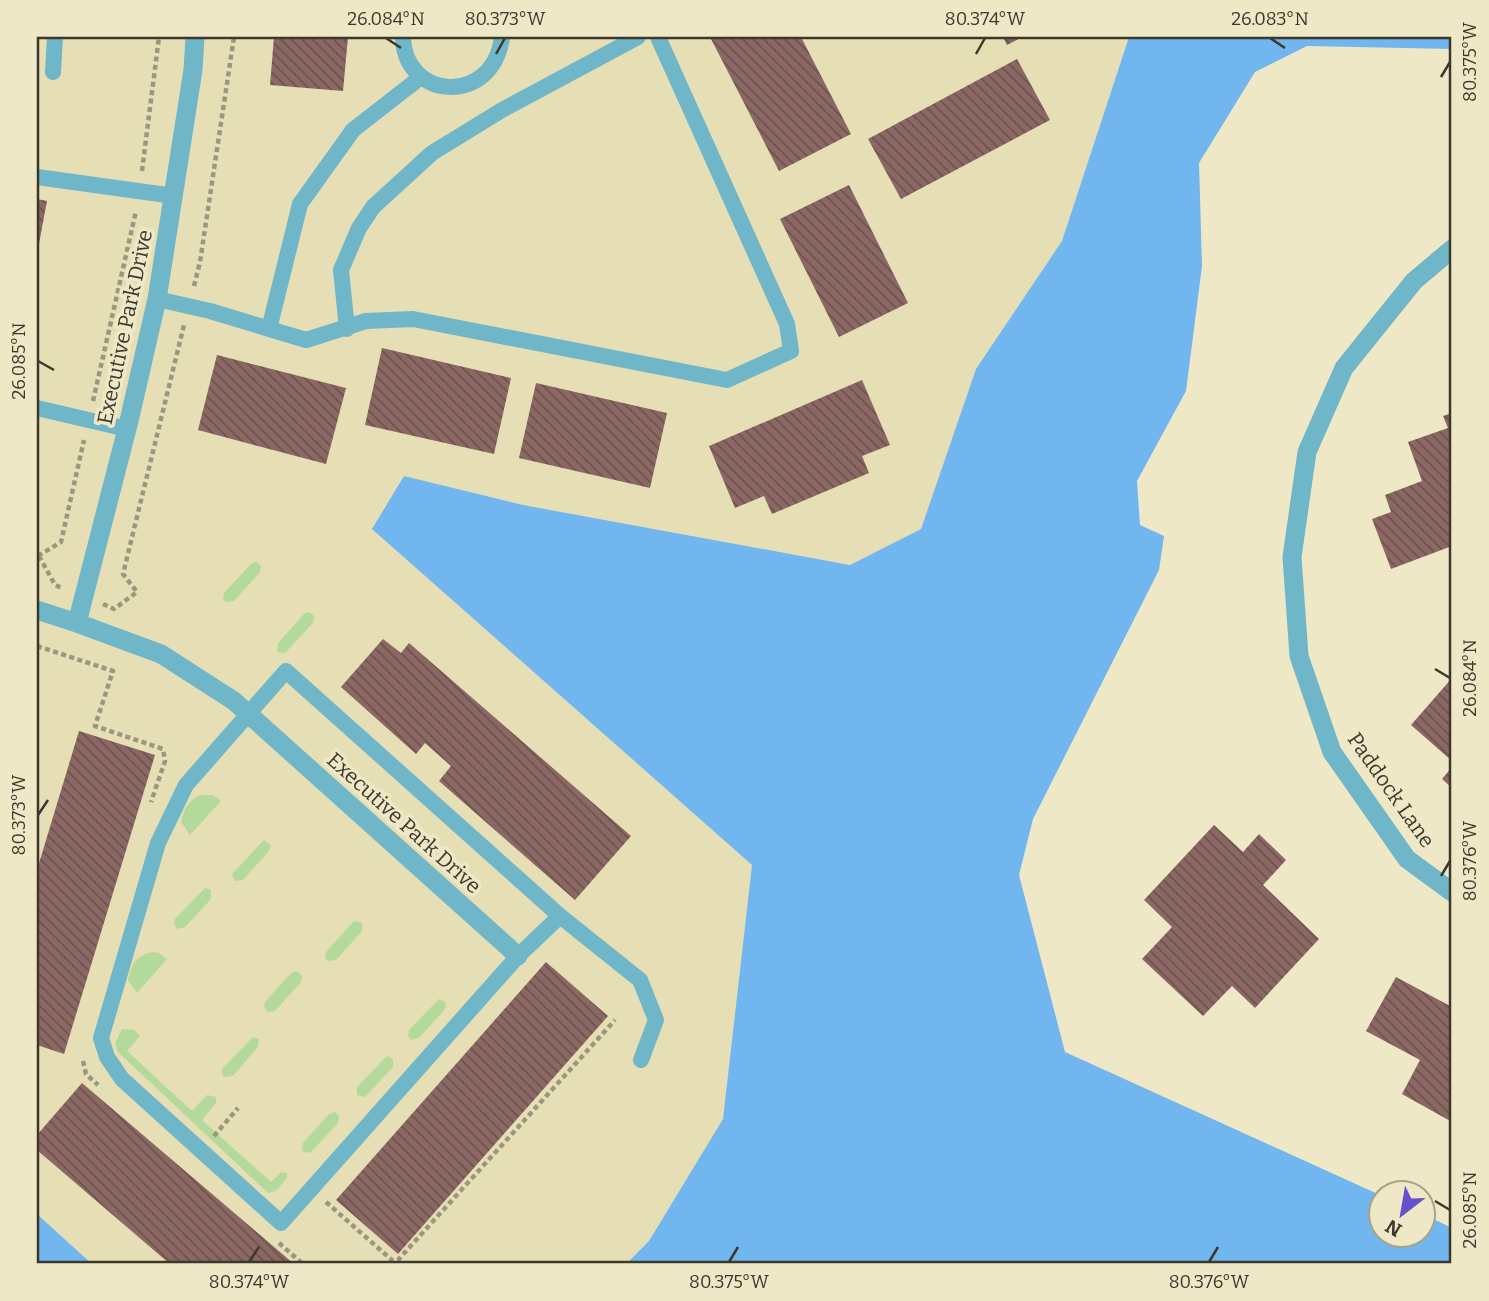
<svg xmlns="http://www.w3.org/2000/svg" width="1489" height="1301" font-family="Bitter,serif">
	<defs>
		<pattern id="building-back-hatch" width="6" height="6" patternUnits="userSpaceOnUse" patternTransform="scale(1.75)"><rect width="6" height="6" fill="#8b6864"/><path d="M-1 5l2 2M0 0l6 6M5-1l2 2" fill="none" stroke="#6d524e"/></pattern>
	</defs>
	<rect width="100%" height="100%" fill="#efe8c6"/>
	<!-- built -->
	<path fill="#e6deb4" d="M37,37h1092l-67,204 -86,128 -55,160 -71,36 -327,-60 -119,-29 -31,53 379,336 -29,254 -74,122 -23,23h-534l-55,-50z"/>
	<!-- green -->
	<path fill="#b3da9b" d="M257,562l4,4 -1,6 -26,29 -8,1 -3,-3 1,-6 28,-30z
		M309,612l5,4 -1,7 -28,30 -8,-1 1,-9 27,-30z
		M200,795h13l8,6 -31,34 -9,-13c3,-13 7,-21 19,-27z
		M264,840l7,5 -2,6 -26,29 -8,1 -3,-6 2,-3z
		M205,888l6,2v9l-26,28 -8,2 -3,-6 1,-4z
		M354,921l8,2v8l-26,29 -8,1 -3,-3 1,-6z
		M154,952l5,1 8,6 -30,34 -9,-13c3,-16 9,-26 26,-28z
		M297,971l5,5 -1,6 -26,29 -8,1 -3,-6 1,-4 26,-29z
		M439,999l7,4 -1,6 -26,29 -8,2 -3,-4 1,-6z
		M122,1029l12,1 6,6 -13,15 65,60 15,-16 9,2v6l-14,17 69,62 10,-10 6,1v5l-11,13 -8,2 -150,-141 -3,-9z
		M253,1037l6,2 -1,8 -25,29 -9,1 -3,-5 2,-4z
		M387,1056l6,3v8l-28,30 -8,-2v-8z
		M335,1112l4,4 -1,7 -28,30 -8,-2 1,-8 26,-29z"/>
	<!-- water -->
	<path fill="#71b6ef" d="M1129,37h323v12l-145,-3 -52,26 -56,91 3,103 -16,125 -49,90 3,44 24,11 -5,34 -126,249 -14,56 46,177 315,143v39h42l1,-20 29,14v36h-826l23,-23 74,-122 29,-254 -380,-336 32,-53 119,29 327,60 71,-36 55,-160 86,-128z
		M37,1214l55,50h-55z"/>
	<!-- building -->
	<path fill="url(#building-back-hatch)" d="M274,37h74l-5,54 -73,-6z
		M710,37h91l50,97 -72,37z
		M1003,37h19l-15,8z
		M1017,59l33,61 -149,79 -33,-60z
		M849,185l59,118 -69,34 -59,-118z
		M37,199l10,2 -9,48 -1,-1z
		M382,348l129,30 -17,76 -129,-29z
		M217,355l129,33 -20,76 -128,-34z
		M862,380l28,65 -28,11 7,17 -97,41 -8,-18 -29,12 -26,-62z
		M536,383l131,30 -17,75 -131,-30z
		M1452,413v133l-61,23 -19,-50 19,-7 -6,-17 37,-14 -14,-39 40,-14 -5,-12z
		M383,639l18,14 8,-10 222,193 -56,64 -136,-119 12,-15 -26,-23 -9,11 -75,-67z
		M1452,678v83l-41,-36z
		M79,731l76,24 -91,299 -27,-9v-175z
		M1452,767v21l-10,-9z
		M1214,825l29,27 16,-18 27,26 -23,25 56,54 -64,69 -23,-22 -29,30 -61,-57 30,-32 -28,-27z
		M546,962l62,54 -210,238 -62,-54z
		M1396,977l56,30v115l-50,-28 18,-34 -54,-29z
		M82,1083l212,181h-124l-133,-114v-15z"/>
	<g fill="none" stroke-linecap="round" stroke-linejoin="round">
		<!-- path -->
		<path stroke="#9b967e" stroke-width="4.5" stroke-dasharray="5 3.5" stroke-linecap="butt" d="M142,171l17,-134
			M194,286l6,-24 34,-225
			M93,401l43,-190
			M38,556l23,-14 23,-102
			M39,556l16,29 7,3
			M103,604l11,5 23,-17 -14,-18 61,-249
			M37,646l76,25 -18,55 68,23 2,12 -14,41
			M83,1061l3,13 12,11
			M214,1136l24,-28
			M326,1202l67,59 5,-1 217,-240
			M279,1243l24,21"/>
		<!-- service -->
		<path stroke="#70b6c9" stroke-width="16" d="M403,37c1,63 90,70 99,0
			M53,72l2,-35
			M37,177l137,19
			M157,299l53,12 96,29 60,-19 47,-2 314,61 64,-29 -4,-27 -129,-287
			M269,329l31,-125 53,-74 68,-53
			M347,329l-6,-59 18,-42 14,-21 59,-54 70,-43 136,-73
			M37,408l90,21
			M560,916l-42,40 -237,267 -159,-144 -15,-22 -6,-19 57,-195 28,-58 100,-114 274,245 80,64 16,40 -15,40"/>
		<!-- minor -->
		<path stroke="#70b6c9" stroke-width="19" d="M1452,249l-38,32 -70,87 -37,84 -15,105 7,99 33,96 75,107 45,33
			M37,610l40,13 52,-202 28,-122 36,-229 2,-33
			M77,623l84,31 73,47 284,255"/>
	</g>
	<!-- ticks -->
	<path fill="none" stroke="#3c392c" stroke-width="2.5" d="M386,38l15,10M1270,38l15,10M496,54l9,-16M976,54l9,-16M1441,77l9,-15M38,361l16,9M1435,669l15,9M38,815l10,-15M1441,876l9,-15M1435,1201l15,9M249,1262l10,-15M729,1262l9,-15M1209,1262l9,-15"/>
	<g text-anchor="middle" stroke-width="7" stroke-linejoin="round" paint-order="stroke">
		<!-- street labels -->
		<g font-size="21" fill="#3c392c" stroke="#efe8c6">
			<text transform="translate(125 327) rotate(-78)" y="7">Executive Park Drive</text>
			<text transform="translate(1391 790) rotate(55)" y="7">Paddock Lane</text>
			<text transform="translate(404 823) rotate(42)" y="7">Executive Park Drive</text>
		</g>
	</g>
	<!-- border -->
	<rect width="1489" height="1301" fill="none" stroke="#efe8c6" stroke-width="77"/>
	<!-- north arrow -->
	<g transform="translate(1402 1214) rotate(211)"><circle r="33" fill="#efe8c6" stroke="#a7a288" stroke-width="2"/>
	<path d="M0-5L12 26L0 18L-12 26Z" fill="#6751ca"/>
	<text y="-10" font-size="19" font-weight="bold" text-anchor="middle" fill="#3c392c">N</text>
	</g>
	<rect x="38" y="38" width="1412" height="1224" fill="none" stroke="#3c392c" stroke-width="2.5"/>
	<g font-size="18" text-anchor="middle" fill="#3c392c">
		<text x="386" y="25">26.084°N</text>
		<text x="505" y="25">80.373°W</text>
		<text x="985" y="25">80.374°W</text>
		<text x="1270" y="25">26.083°N</text>
		<text transform="translate(1470 62) rotate(-90)" y="6">80.375°W</text>
		<text transform="translate(19 361) rotate(-90)" y="6">26.085°N</text>
		<text transform="translate(1470 678) rotate(-90)" y="6">26.084°N</text>
		<text transform="translate(19 815) rotate(-90)" y="6">80.373°W</text>
		<text transform="translate(1470 861) rotate(-90)" y="6">80.376°W</text>
		<text transform="translate(1470 1210) rotate(-90)" y="6">26.085°N</text>
		<text x="249" y="1288">80.374°W</text>
		<text x="729" y="1288">80.375°W</text>
		<text x="1209" y="1288">80.376°W</text>
	</g>
</svg>
